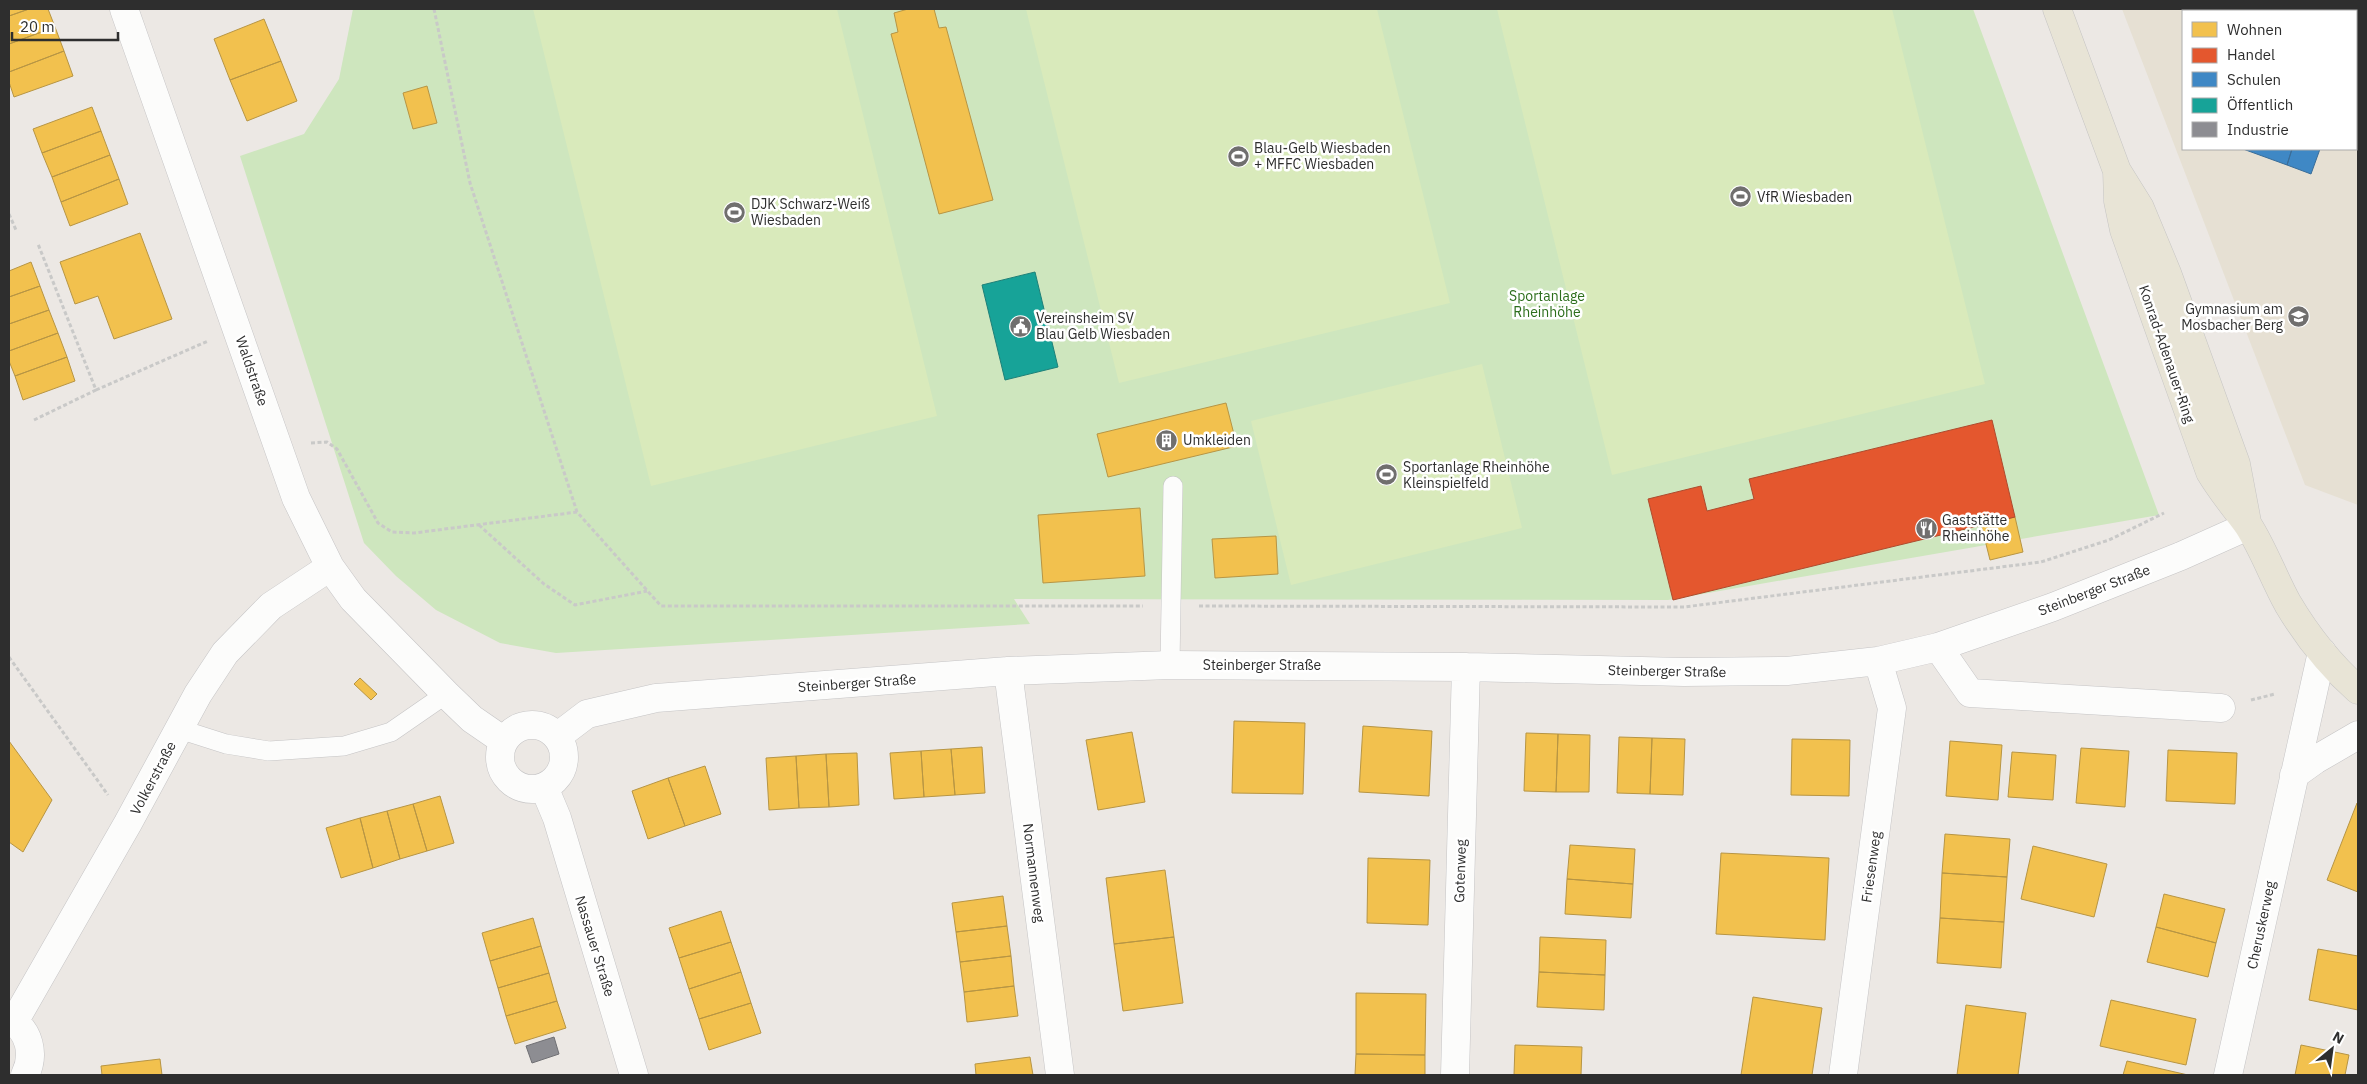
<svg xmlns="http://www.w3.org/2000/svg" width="2367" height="1084" font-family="'IBM Plex Sans',sans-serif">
	<rect width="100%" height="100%" fill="#ece8e4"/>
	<!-- education -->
	<path fill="#e6e0d3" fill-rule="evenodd" d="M2122,9h236v496l-53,-20zM2183,11h173v138h-173z"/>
	<!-- green -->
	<path fill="#cee6be" d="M353,9h1620l186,506 -491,85 -654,-1 16,25 -474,29 -56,-10 -64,-33 -40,-34 -32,-33 -124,-387 64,-22 35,-55z"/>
	<!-- pitch -->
	<path fill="#d9eabb" d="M533,9h304l100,407 -286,70z
		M1026,9h351l73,294 -331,80z
		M1497,9h395l93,375 -373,91z
		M1482,364l40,164 -231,57 -40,-164z"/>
	<!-- homes -->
	<path fill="#f2c14e" stroke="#b79544" d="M9,9h20l-20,7z
		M29,9h19l7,18 -46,17v-28z
		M908,9h26l5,19 7,-1 47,173 -54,14 -48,-180 7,-2 -4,-19z
		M264,19l17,42 -51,19 -16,-41z
		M55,27l9,24 -55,21v-28z
		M64,51l9,25 -59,21 -5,-15v-10z
		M281,61l16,40 -50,20 -17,-41z
		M427,86l10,37 -24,6 -10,-36z
		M92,107l9,24 -59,22 -9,-24z
		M101,131l9,24 -58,22 -10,-24z
		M110,155l9,24 -58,23 -9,-25z
		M119,179l9,25 -58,22 -9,-24z
		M140,233l32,86 -58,20 -16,-43 -23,8 -15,-42z
		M31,262l9,24 -31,11v-26z
		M40,286l9,24 -40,14v-27z
		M49,310l9,23 -49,18v-27z
		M58,333l9,24 -52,19 -6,-15v-10z
		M67,357l8,24 -52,19 -8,-24z
		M1226,403l11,43 -129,31 -11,-43z
		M1140,508l5,68 -102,7 -5,-68z
		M2015,517l8,35 -33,8 -9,-36z
		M1276,536l2,38 -63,4 -3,-39z
		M360,678l17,16 -6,6 -17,-16z
		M1234,721l71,2 -2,71 -71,-1z
		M1363,726l69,5 -3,65 -70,-4z
		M1132,732l13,70 -47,8 -12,-70z
		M1526,733l32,1 -2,58 -32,-1z
		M1558,734l32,1 -1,57h-33z
		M1619,737l33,1 -2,56 -33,-1z
		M1652,738l33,1 -2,56 -33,-1z
		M1792,739l58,1 -1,56 -58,-1z
		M9,741l43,59 -29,52 -14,-10z
		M1950,741l52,4 -4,55 -52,-4z
		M982,747l3,46 -30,2 -4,-46z
		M2081,748l48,3 -4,56 -49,-4z
		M951,749l4,46 -31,2 -3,-46z
		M2168,750l69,3 -2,51 -69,-3z
		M921,751l3,46 -30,2 -4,-46z
		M2012,752l44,3 -3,45 -45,-3z
		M857,753l2,52 -30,2 -3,-53z
		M826,754l3,53 -30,1 -3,-52z
		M796,756l3,52 -30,2 -3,-52z
		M705,766l16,48 -36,12 -17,-48z
		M668,778l17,48 -37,13 -16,-48z
		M440,796l14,47 -27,8 -14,-47z
		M2357,803l1,1v88l-31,-12z
		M413,804l14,47 -27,8 -13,-48z
		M387,811l13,48 -27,9 -13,-50z
		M360,818l13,50 -32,10 -15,-50z
		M1945,834l65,5 -3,38 -65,-4z
		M1570,845l65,4 -2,35 -66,-5z
		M2033,846l74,18 -13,53 -73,-18z
		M1721,853l108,5 -4,82 -109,-6z
		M1368,858l62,2 -2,65 -61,-2z
		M1165,870l9,67 -60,7 -8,-66z
		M1942,873l65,4 -3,45 -64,-4z
		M1567,879l66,5 -2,34 -66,-4z
		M2164,894l61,15 -9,34 -60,-16z
		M1003,896l4,30 -51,6 -4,-29z
		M721,911l10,31 -52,16 -10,-30z
		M533,918l8,28 -51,15 -8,-28z
		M1940,918l64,4 -3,46 -64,-5z
		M1007,926l4,30 -51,6 -4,-30z
		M2156,927l60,16 -8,34 -61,-15z
		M1174,937l9,66 -60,8 -9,-67z
		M1540,937l66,3 -1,35 -66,-3z
		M731,942l10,30 -52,17 -10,-31z
		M541,946l8,27 -51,15 -8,-27z
		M2318,949l40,7v54l-49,-10z
		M1011,956l3,30 -50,6 -4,-30z
		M741,972l10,31 -52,16 -10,-30z
		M1539,972l66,3 -1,35 -67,-3z
		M549,973l8,28 -51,15 -8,-28z
		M1014,986l4,30 -51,6 -3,-30z
		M1356,993l70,1 -1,61 -69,-1z
		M1753,997l69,11 -10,67h-71z
		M2111,1000l85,19 -10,46 -86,-19z
		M557,1001l9,27 -51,16 -9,-28z
		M751,1003l10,30 -52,17 -10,-31z
		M1966,1005l60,8 -8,62h-61z
		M1515,1045l67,2 -1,28h-67z
		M2301,1045l48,10 -4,20h-50z
		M1356,1054l69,1v20h-70z
		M1030,1057l3,18h-57l-1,-11z
		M160,1059l2,16h-60l-1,-9z
		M2127,1061l61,14h-65z"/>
	<!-- shops -->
	<path fill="#e4572e" stroke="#ad4b2e" d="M1992,420l23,97 -342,83 -25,-101 53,-13 6,25 47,-12 -5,-20z"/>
	<!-- schools -->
	<path fill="#3f88c5" stroke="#3a6d98" d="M2227,9h21l-1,2h-21z
		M2309,9h49v28l-2,7v-33h-40z
		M2243,149h49l-5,16z
		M2292,149h28l-9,25 -24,-9z"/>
	<!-- public -->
	<path fill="#17a398" stroke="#1e8078" d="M1035,272l23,95 -53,13 -23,-95z"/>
	<!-- industry -->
	<path fill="#8d8d92" stroke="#707074" d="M554,1037l5,17 -27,9 -6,-17z"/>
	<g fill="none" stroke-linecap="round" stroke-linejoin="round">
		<defs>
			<path id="service" d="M1170,665l3,-179
				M179,729l47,15 43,7 75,-5 47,-14 55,-38"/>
			<path id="minor" d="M124,9l172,489 34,69 23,32 93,95 26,25 32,22
				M1938,647l32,46 251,15
				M1008,671l52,404
				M500 757a32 32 0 1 1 64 0a32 32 0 1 1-64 0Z
				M558,736l29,-22 69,-16 352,-27 162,-6 296,2 218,5 103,-1 91,-10 60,-14 115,-40 128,-51 67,-30
				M2294,775l21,-15 43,-25
				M544,787l13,31 77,257
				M9,1019c21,11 26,36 16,56
				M14,1022l114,-199 70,-129 27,-41 46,-47 59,-39
				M1455,1075l11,-408
				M1843,1075l49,-367 -14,-47
				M2228,1075l94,-423"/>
			<path id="primary" d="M2057,9l60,162 23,37 27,65 69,191 11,58
				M2117,171l1,30 6,29 86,242c12,20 25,35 38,53 16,25 26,54 40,79 19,32 43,62 70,86"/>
		</defs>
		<!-- service casing -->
		<use href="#service" stroke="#c5c4c5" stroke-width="20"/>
		<!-- minor casing -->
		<use href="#minor" stroke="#c5c4c5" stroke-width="29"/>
		<!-- primary casing -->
		<use href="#primary" stroke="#c6c5c4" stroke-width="29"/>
		<!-- path -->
		<path stroke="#c9c9c8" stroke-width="3" stroke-dasharray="4 2.5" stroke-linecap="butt" d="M434,9l36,174 107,329 84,94h482
			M9,214l7,16
			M96,390l112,-49
			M34,420l62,-30 -58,-146
			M311,443l16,-1 10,7 41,74 14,9 22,1 163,-21
			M479,525l65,59 31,21 72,-14
			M1199,606l485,1 357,-45 68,-22 55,-27
			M9,657l99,138
			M2251,700l24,-6"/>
		<!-- service -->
		<use href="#service" stroke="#fcfcfb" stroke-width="19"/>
		<!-- minor -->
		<use href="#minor" stroke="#fcfcfb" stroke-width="28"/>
		<!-- primary -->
		<use href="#primary" stroke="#e8e4d6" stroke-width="28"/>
	</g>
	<!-- icons -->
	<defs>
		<symbol id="stadium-disc" viewBox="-11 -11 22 22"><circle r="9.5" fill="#706f6e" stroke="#fff"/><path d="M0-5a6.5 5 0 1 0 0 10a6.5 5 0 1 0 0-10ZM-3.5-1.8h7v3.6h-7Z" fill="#fff"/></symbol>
		<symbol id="school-disc" viewBox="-11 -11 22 22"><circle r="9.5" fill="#706f6e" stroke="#fff"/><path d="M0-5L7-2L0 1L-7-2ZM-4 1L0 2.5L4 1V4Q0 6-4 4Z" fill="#fff"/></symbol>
		<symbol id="civic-disc" viewBox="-11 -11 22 22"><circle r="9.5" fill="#706f6e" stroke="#fff"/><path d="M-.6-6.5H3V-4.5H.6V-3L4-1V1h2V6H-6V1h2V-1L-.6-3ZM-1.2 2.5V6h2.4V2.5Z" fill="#fff"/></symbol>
		<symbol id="building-disc" viewBox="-11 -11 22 22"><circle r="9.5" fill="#706f6e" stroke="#fff"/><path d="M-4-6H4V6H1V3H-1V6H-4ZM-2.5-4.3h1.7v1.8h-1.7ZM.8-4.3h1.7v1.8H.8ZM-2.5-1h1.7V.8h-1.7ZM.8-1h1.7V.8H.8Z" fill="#fff"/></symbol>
		<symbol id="restaurant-disc" viewBox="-11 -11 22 22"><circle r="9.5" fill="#706f6e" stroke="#fff"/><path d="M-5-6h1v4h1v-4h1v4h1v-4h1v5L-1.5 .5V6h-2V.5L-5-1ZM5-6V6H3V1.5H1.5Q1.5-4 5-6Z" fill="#fff"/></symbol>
	</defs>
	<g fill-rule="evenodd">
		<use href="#stadium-disc" x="1226" y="144" width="25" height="25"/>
		<use href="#stadium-disc" x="1728" y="184" width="25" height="25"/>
		<use href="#stadium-disc" x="722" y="200" width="25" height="25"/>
		<use href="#school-disc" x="2286" y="304" width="25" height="25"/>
		<use href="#civic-disc" x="1008" y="314" width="25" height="25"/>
		<use href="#building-disc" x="1154" y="428" width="25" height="25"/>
		<use href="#stadium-disc" x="1374" y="462" width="25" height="25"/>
		<use href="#restaurant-disc" x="1914" y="516" width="25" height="25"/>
	</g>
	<g text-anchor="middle" stroke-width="5" stroke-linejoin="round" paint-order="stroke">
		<!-- poi labels -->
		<g font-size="14" fill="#2e2e2e" stroke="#fff" text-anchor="start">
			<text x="1254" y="153">Blau-Gelb Wiesbaden<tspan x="1254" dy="16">+ MFFC Wiesbaden</tspan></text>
			<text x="1757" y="202">VfR Wiesbaden</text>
			<text x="751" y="209">DJK Schwarz-Weiß<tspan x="751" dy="16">Wiesbaden</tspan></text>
			<text x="2283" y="314" text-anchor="end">Gymnasium am<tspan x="2283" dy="16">Mosbacher Berg</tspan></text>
			<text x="1036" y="323">Vereinsheim SV<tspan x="1036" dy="16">Blau Gelb Wiesbaden</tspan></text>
			<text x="1183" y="445">Umkleiden</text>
			<text x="1403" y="472">Sportanlage Rheinhöhe<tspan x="1403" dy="16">Kleinspielfeld</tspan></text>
			<text x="1942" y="525">Gaststätte<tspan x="1942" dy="16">Rheinhöhe</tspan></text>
		</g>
		<!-- park labels -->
		<g font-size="14" fill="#2c6e1b" stroke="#fff">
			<text x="1547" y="301">Sportanlage<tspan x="1547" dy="16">Rheinhöhe</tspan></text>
		</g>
		<!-- street labels -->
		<g font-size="14" fill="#2e2e2e" stroke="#fff">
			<text transform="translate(2167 354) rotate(71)" y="5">Konrad-Adenauer-Ring</text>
			<text transform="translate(252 371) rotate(71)" y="5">Waldstraße</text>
			<text transform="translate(2094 590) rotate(-21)" y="5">Steinberger Straße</text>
			<text x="1262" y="670">Steinberger Straße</text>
			<text transform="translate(1667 671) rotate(1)" y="5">Steinberger Straße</text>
			<text transform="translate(857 683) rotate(-4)" y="5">Steinberger Straße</text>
			<text transform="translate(153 778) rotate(-62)" y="5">Volkerstraße</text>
			<text transform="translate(1871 867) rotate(-82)" y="5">Friesenweg</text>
			<text transform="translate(1460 871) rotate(-88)" y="5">Gotenweg</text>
			<text transform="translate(1034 873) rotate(83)" y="5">Normannenweg</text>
			<text transform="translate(2261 925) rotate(-78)" y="5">Cheruskerweg</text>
			<text transform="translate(595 946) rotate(73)" y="5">Nassauer Straße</text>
		</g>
	</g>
	<!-- border -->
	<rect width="2367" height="1084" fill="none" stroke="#2e2e2e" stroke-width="20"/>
	<!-- legend -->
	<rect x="2182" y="10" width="175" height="140" fill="#ffffff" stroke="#ababab"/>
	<rect x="2192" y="22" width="25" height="15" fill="#f2c14e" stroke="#ababab"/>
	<text x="2227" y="35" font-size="15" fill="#2e2e2e">Wohnen</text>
	<rect x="2192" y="48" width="25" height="15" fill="#e4572e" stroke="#ababab"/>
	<text x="2227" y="60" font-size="15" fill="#2e2e2e">Handel</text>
	<rect x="2192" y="72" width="25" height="15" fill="#3f88c5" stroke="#ababab"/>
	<text x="2227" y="85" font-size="15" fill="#2e2e2e">Schulen</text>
	<rect x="2192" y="98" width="25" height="15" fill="#17a398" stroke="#ababab"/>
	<text x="2227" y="110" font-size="15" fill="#2e2e2e">Öffentlich</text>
	<rect x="2192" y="122" width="25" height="15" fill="#8d8d92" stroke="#ababab"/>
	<text x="2227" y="135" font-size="15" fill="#2e2e2e">Industrie</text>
	<!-- north arrow -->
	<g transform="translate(2332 1049) rotate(29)" stroke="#ffffff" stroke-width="4" paint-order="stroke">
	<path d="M0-4L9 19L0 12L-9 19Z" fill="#2e2e2e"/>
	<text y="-8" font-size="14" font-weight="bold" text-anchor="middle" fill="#2e2e2e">N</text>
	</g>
	<!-- scale -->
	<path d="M12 32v8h106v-8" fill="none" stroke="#2e2e2e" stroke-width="2.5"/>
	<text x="20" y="32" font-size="15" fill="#2e2e2e" stroke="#ffffff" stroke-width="4" paint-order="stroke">20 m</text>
</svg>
